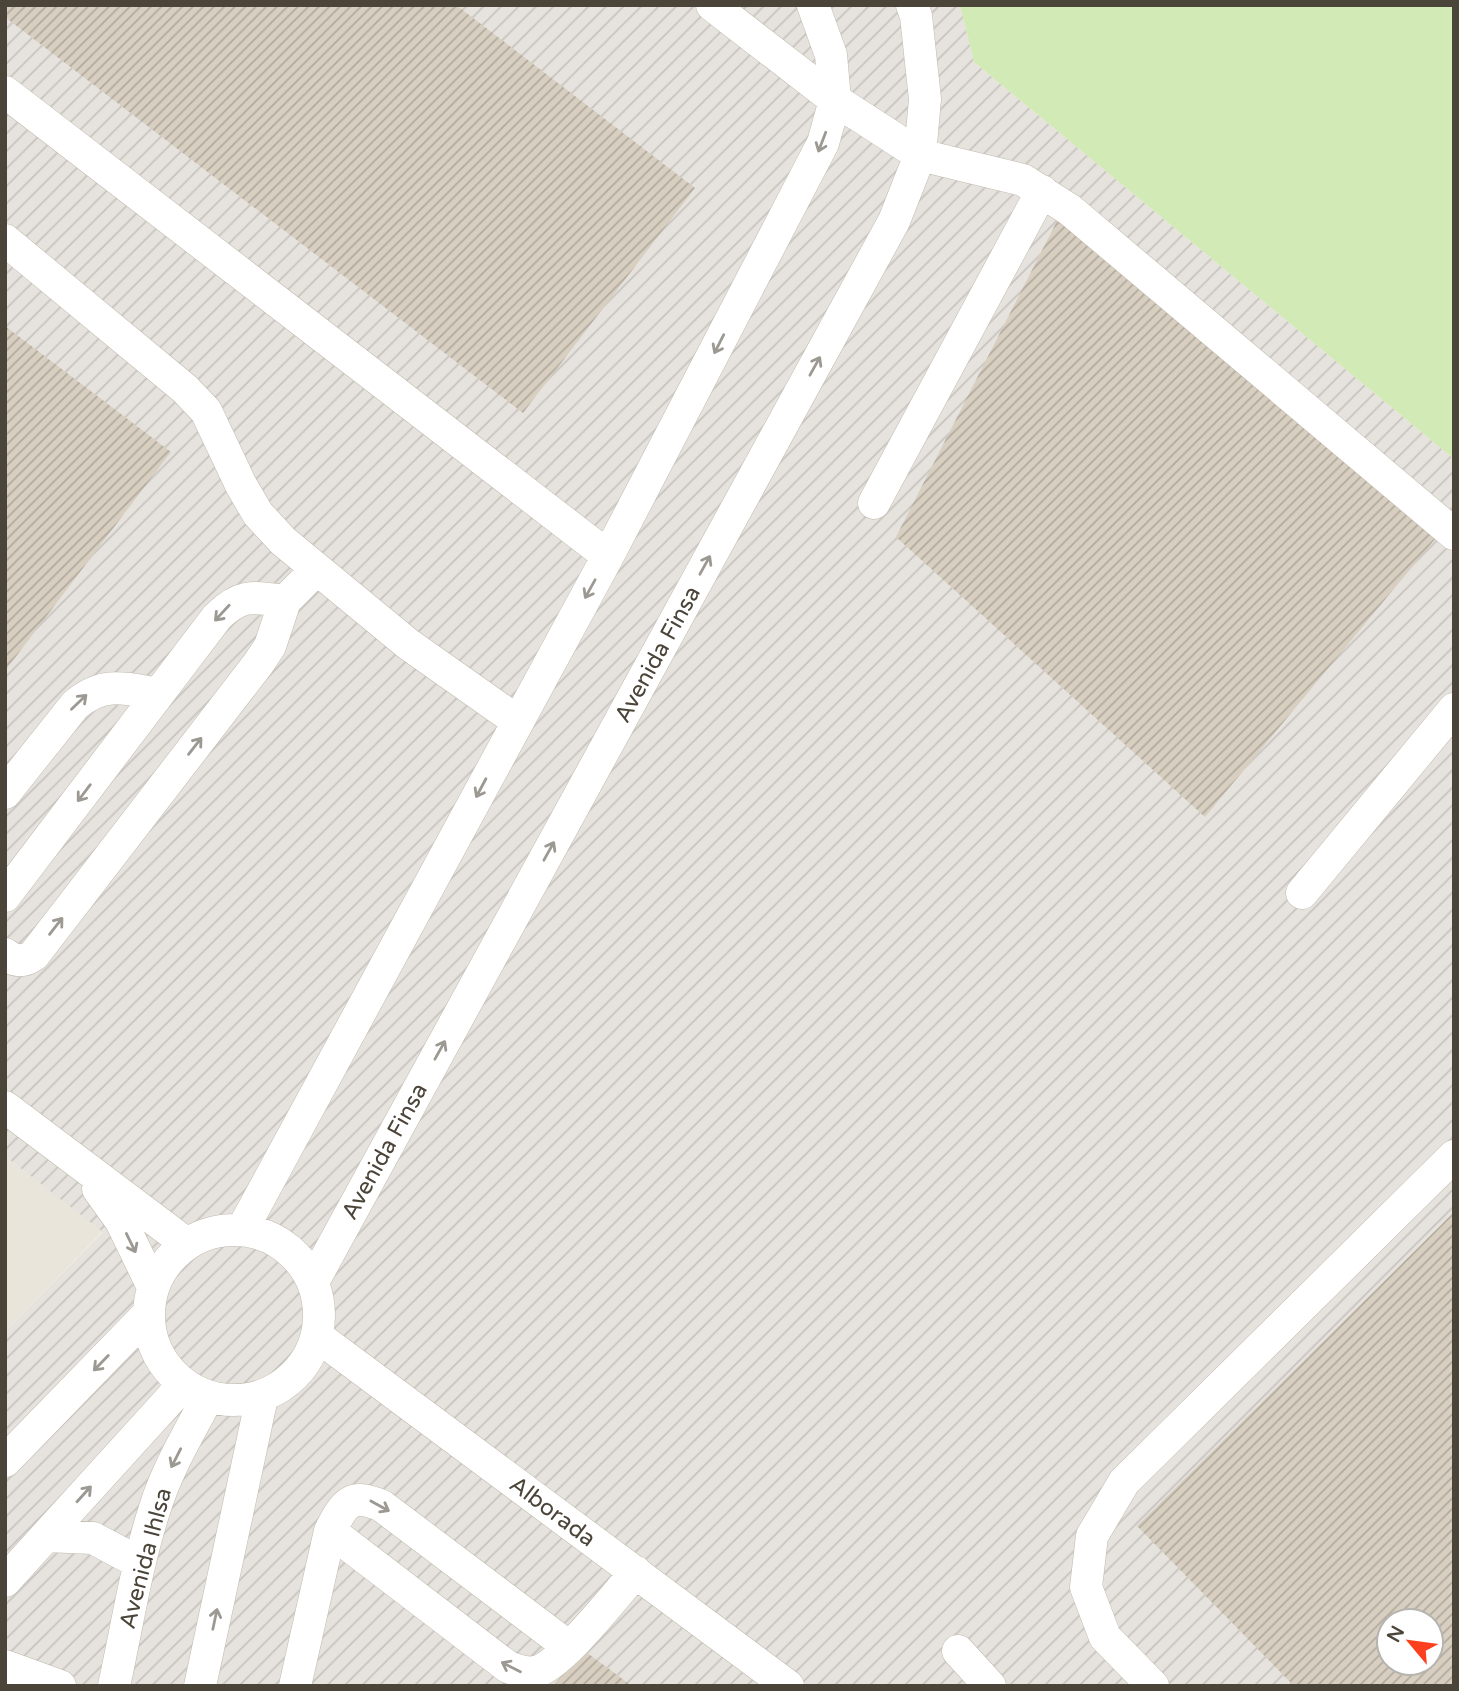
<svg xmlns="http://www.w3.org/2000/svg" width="1459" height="1691" font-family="'Varela Round',sans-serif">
	<defs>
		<pattern id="industrial-furrows" width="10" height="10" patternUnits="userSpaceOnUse" patternTransform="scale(1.75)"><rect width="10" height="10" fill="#e6e2dd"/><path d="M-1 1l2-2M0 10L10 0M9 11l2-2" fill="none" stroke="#c7c3be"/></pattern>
		<pattern id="building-hatch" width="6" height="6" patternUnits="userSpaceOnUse" patternTransform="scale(1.75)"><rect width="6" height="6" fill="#d8cfc1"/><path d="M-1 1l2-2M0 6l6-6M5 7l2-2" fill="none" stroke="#b1aa9e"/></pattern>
	</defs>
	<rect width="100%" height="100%" fill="#f6f3ec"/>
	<!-- residential -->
	<path fill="#eae5da" d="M5,1156l98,75 -98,100z"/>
	<!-- industrial -->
	<path fill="url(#industrial-furrows)" fill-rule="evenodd" d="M5,5h955l14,57 480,397v1227h-1449v-355l98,-99 -98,-76zM1389,1621h42v42h-42z"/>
	<!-- grass -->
	<path fill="#d2eab5" d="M960,5h494v454l-480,-397z"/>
	<!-- building -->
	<path fill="url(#building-hatch)" fill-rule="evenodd" d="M5,5h451l239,183 -172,225 -518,-396z
		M1060,215l376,323 -231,279 -309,-280z
		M5,326l166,126 -166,219z
		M1454,1212v474h-160l-157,-160zM1389,1621h42v42h-42z
		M582,1649l50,37h-79z"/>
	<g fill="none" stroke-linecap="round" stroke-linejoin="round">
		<defs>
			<path id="minor" d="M712,5l123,95 85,55 103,25 47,30 384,324
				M5,92l603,464
				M5,240l180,149 21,22 35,74 17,29 25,27 125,103 109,77
				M874,503l168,-312
				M5,793l70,-88c28,-24 49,-17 83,-11
				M1302,893l152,-184
				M5,896l212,-279c24,-24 37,-20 68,-16
				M5,954c10,8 19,8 29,1l224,-291 12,-18 15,-45 32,-32
				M5,1107l182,137
				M98,1189l23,32 32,66
				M149 1315a85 85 0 1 1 170 0a85 85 0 1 1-170 0Z
				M242,1230l366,-674 215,-413 12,-43 -4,-45 -18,-50
				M313,1282l581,-1061 26,-66 5,-56 -9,-83 -4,-11
				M317,1336l471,350
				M5,1461l143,-147
				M330,1531l178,136c9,3 17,7 27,5 25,-5 82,-79 101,-100
				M46,1536l47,2 47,25
				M5,1581l178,-196
				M958,1651l32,35
				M5,1666l55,20
				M114,1686c13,-59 22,-120 41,-178 12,-39 34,-75 53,-111
				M200,1686l62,-289
				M295,1686l35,-155c14,-27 20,-39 52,-25l187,141
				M1153,1686l-48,-49 -19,-50 6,-51 32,-54 330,-326"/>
		</defs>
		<!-- minor casing -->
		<use href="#minor" stroke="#c2bbae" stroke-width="33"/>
		<!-- minor -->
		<use href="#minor" stroke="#fff" stroke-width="32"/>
	</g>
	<!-- one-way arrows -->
	<defs><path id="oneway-shaft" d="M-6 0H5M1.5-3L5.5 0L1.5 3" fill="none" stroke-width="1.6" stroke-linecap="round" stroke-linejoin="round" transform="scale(1.75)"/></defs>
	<g stroke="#9c9892">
		<use href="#oneway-shaft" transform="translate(822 142) rotate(111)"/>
		<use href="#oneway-shaft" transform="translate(719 344) rotate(117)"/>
		<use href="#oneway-shaft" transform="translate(815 366) rotate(-61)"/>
		<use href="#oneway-shaft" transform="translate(705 565) rotate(-61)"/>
		<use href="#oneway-shaft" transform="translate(590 589) rotate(119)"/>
		<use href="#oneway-shaft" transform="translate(222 613) rotate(133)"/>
		<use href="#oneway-shaft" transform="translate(79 702) rotate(-44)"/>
		<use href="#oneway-shaft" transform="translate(195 746) rotate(-52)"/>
		<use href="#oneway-shaft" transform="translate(481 788) rotate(118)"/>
		<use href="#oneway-shaft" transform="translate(84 793) rotate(127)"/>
		<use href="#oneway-shaft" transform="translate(549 851) rotate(-61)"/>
		<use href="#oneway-shaft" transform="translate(56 926) rotate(-52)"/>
		<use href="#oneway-shaft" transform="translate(440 1050) rotate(-61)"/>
		<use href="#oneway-shaft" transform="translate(131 1243) rotate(64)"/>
		<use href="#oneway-shaft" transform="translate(101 1363) rotate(134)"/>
		<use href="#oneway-shaft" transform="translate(176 1458) rotate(117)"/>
		<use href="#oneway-shaft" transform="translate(84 1494) rotate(-48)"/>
		<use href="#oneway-shaft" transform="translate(380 1506) rotate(29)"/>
		<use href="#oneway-shaft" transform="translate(215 1619) rotate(-78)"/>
		<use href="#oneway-shaft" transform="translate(511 1667) rotate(-153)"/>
	</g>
	<g text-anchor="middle" stroke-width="5" stroke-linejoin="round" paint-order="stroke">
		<!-- street labels -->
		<g font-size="23" fill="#4b4439" stroke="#fff">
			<text transform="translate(657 654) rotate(-61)" y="8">Avenida Finsa</text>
			<text transform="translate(384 1151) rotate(-61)" y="8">Avenida Finsa</text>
			<text transform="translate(553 1511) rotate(37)" y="8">Alborada</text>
			<text transform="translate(145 1558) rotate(-75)" y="8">Avenida Ihlsa</text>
		</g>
	</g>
	<!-- border -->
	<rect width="1459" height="1691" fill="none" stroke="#4b4439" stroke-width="14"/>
	<!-- north arrow -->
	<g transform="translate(1410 1642) rotate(299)"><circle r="33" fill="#ffffff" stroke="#b7b4b0" stroke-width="2"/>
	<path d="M0-5L12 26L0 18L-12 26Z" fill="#fc3f1d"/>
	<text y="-10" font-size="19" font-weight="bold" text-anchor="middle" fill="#4b4439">N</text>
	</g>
</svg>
